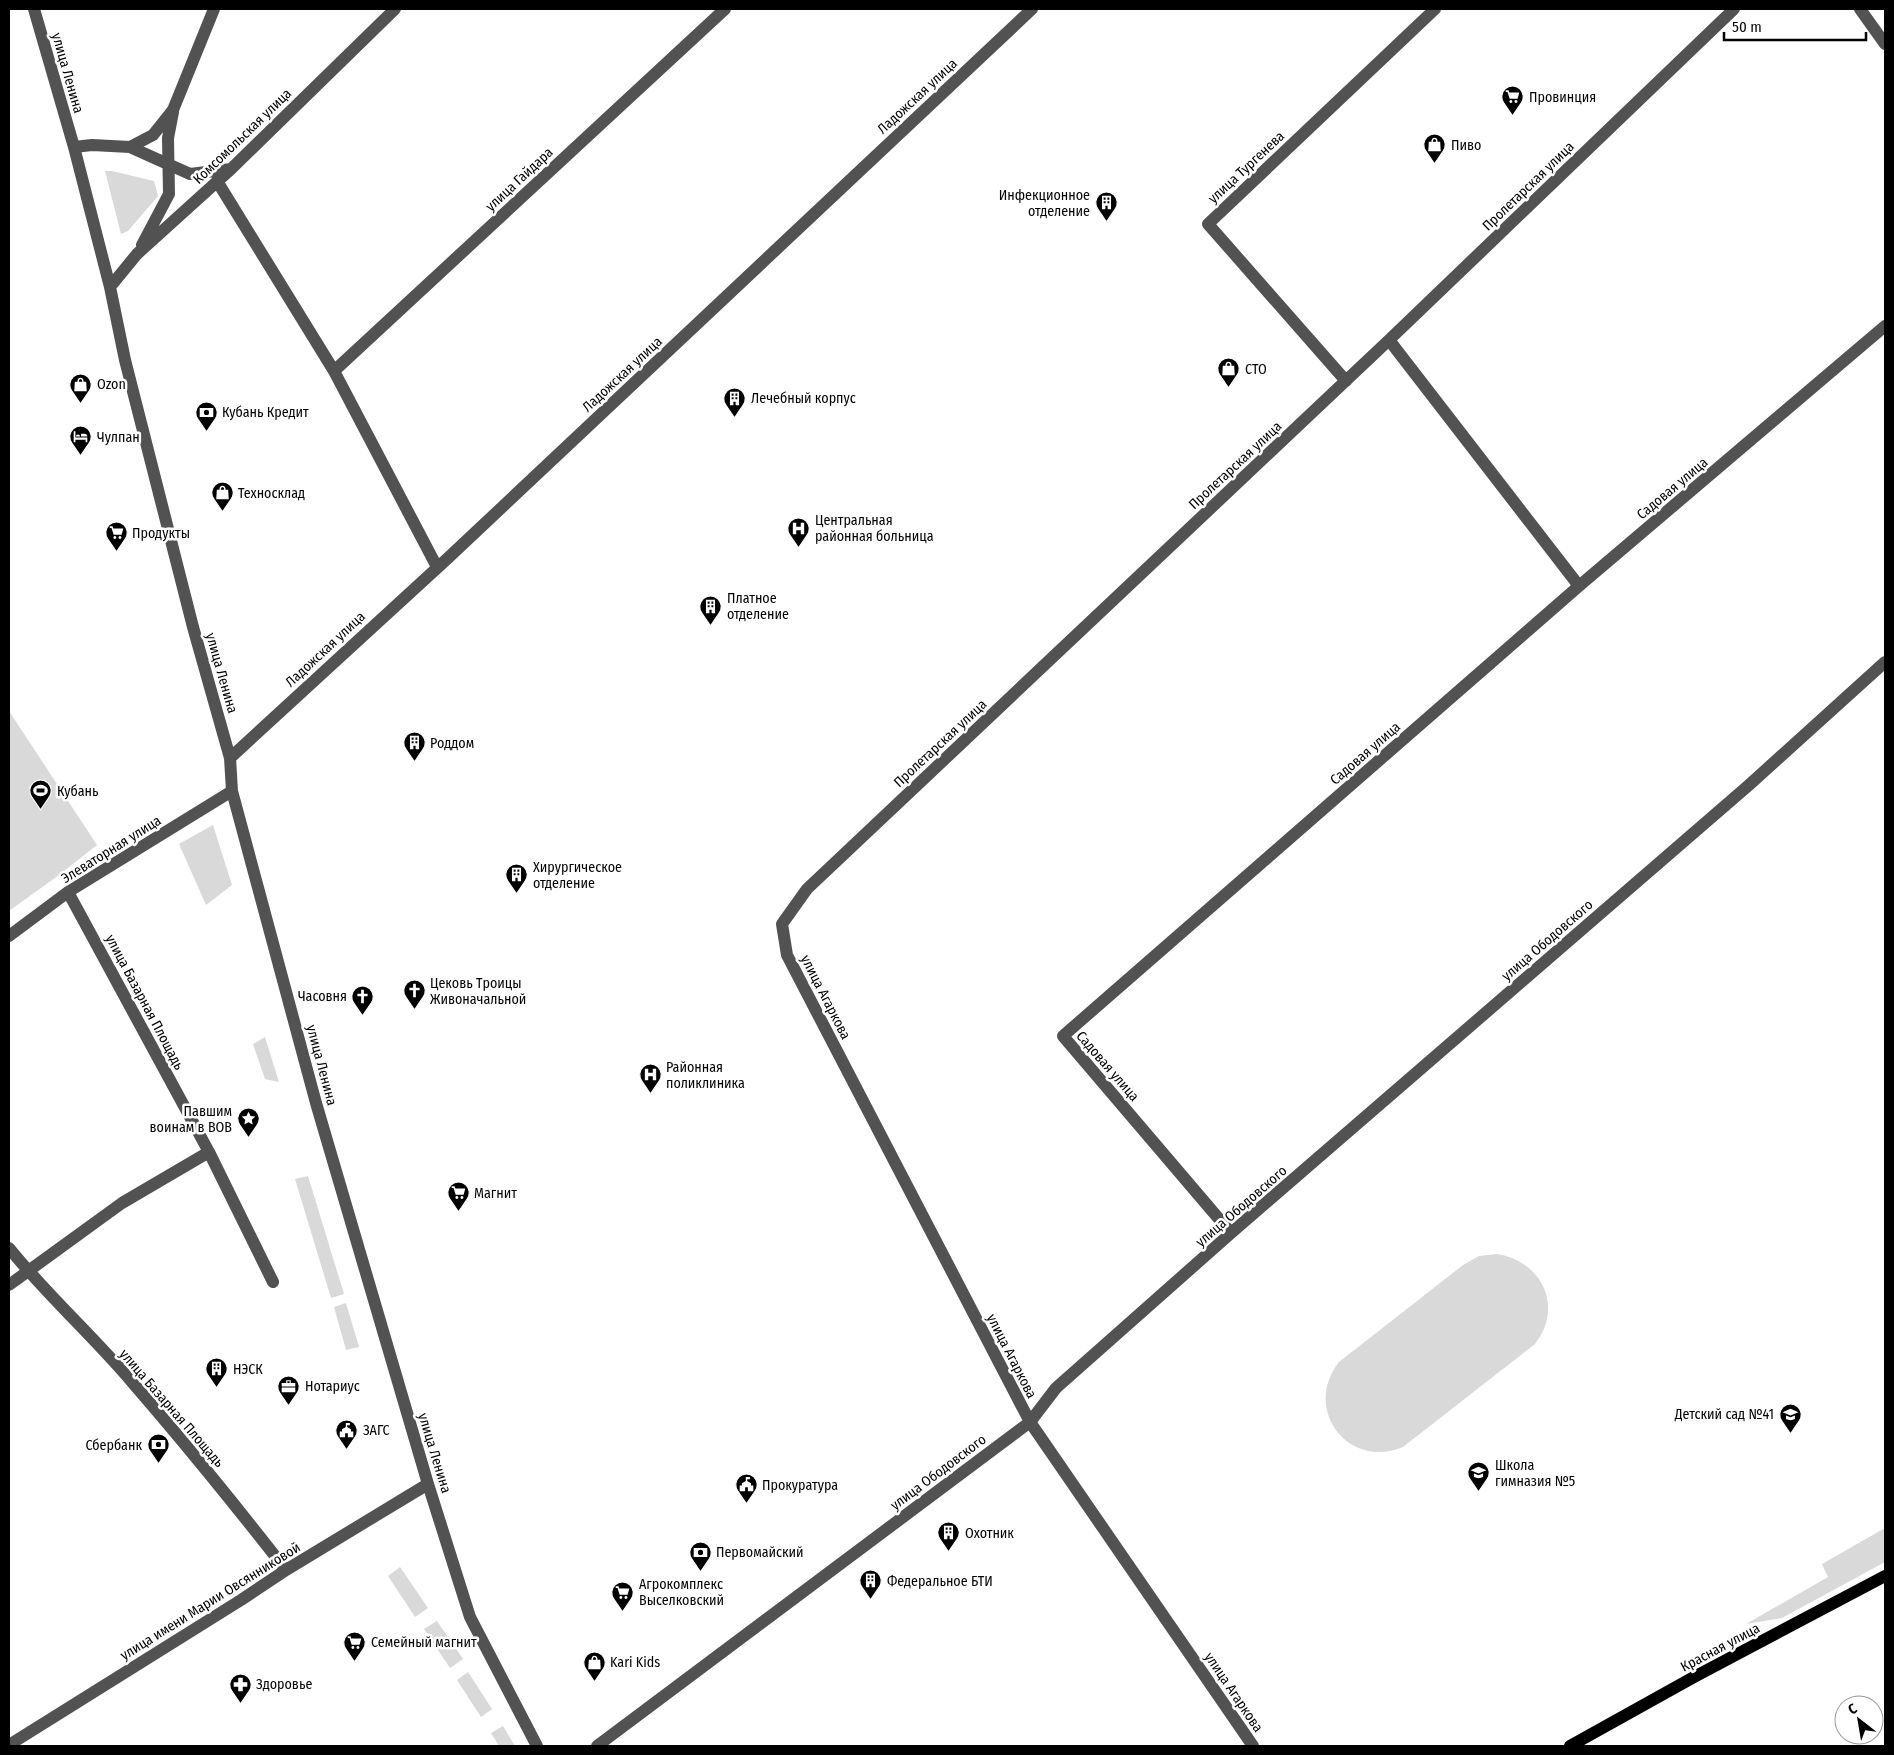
<svg xmlns="http://www.w3.org/2000/svg" width="1894" height="1755" font-family="'Fira Sans Condensed',sans-serif">
	<rect width="100%" height="100%" fill="#fff"/>
	<!-- green -->
	<path fill="#d9d9d9" d="M105,171h7l42,10 4,15 -30,35 -7,3z
		M9,711l88,134 -38,30 -50,36z
		M213,825l19,60 -26,20 -27,-61z
		M265,1037l14,45 -14,-3 -12,-35z
		M308,1176l36,118 -13,4 -36,-119z
		M1497,1254c45,7 67,53 38,90l-132,103c-55,23 -101,-38 -64,-85l124,-97 16,-9z
		M346,1303l13,44 -13,3 -12,-43z
		M1885,1528v34l-103,56 -36,6 82,-47 -6,-13z
		M400,1567l28,41 -13,9 -27,-41z
		M437,1621l26,38 -13,9 -26,-39z
		M468,1672l24,37 -11,8 -24,-37z
		M503,1726l12,20h-16l-8,-13z"/>
	<g fill="none" stroke-linecap="round" stroke-linejoin="round">
		<!-- minor -->
		<path stroke="#525252" stroke-width="12" d="M34,9l40,138 36,140 15,73 68,267 37,131 2,33 84,312 112,381 42,133 67,129
			M1860,9l25,35
			M74,147l18,-2 38,2 23,-12 20,-25 41,-101
			M130,147l60,27 41,-5
			M217,181l117,190 103,196
			M142,245l27,-51 -1,-56 5,-26
			M110,287l27,-33 94,-85 164,-160
			M1389,340l190,246
			M334,371l391,-362
			M1346,381l-138,-157 227,-215
			M230,758l218,-200 584,-549
			M68,892l141,260 64,130
			M9,936l59,-44 164,-101
			M1231,1233l-168,-197 516,-450 306,-260
			M9,1248c38,47 84,88 123,134 53,61 104,124 154,188
			M9,1285l113,-82 87,-51
			M9,1745l232,-145 45,-30 142,-86
			M597,1746l433,-324 26,-34 175,-155 518,-448 136,-123
			M1253,1746l-223,-324 -243,-467 -5,-31 25,-35 582,-549 345,-331"/>
		<!-- major -->
		<path stroke="#000" stroke-width="12" d="M1570,1746l124,-69 191,-101"/>
	</g>
	<!-- icons -->
	<defs>
		<symbol id="supermarket-pin" viewBox="-11 -11 22 30"><path d="M0 17L-7.5 6A9.5 9.5 0 1 1 7.5 6Z" fill="#000" stroke="#fff"/><path d="M-6-5.5h2.5l.6 2H6L4.5 2H-2.5L-4.4-4H-6ZM-1.5 3.2a1.3 1.3 0 1 0 .1 0ZM3 3.2a1.3 1.3 0 1 0 .1 0Z" fill="#fff"/></symbol>
		<symbol id="shop-pin" viewBox="-11 -11 22 30"><path d="M0 17L-7.5 6A9.5 9.5 0 1 1 7.5 6Z" fill="#000" stroke="#fff"/><path d="M-5-2.5h2.3a2.7 3.5 0 0 1 5.4 0H5L5.5 6h-11ZM-1.5-2.5h3a1.5 2.3 0 0 0-3 0Z" fill="#fff"/></symbol>
		<symbol id="building-pin" viewBox="-11 -11 22 30"><path d="M0 17L-7.5 6A9.5 9.5 0 1 1 7.5 6Z" fill="#000" stroke="#fff"/><path d="M-4-6H4V6H1V3H-1V6H-4ZM-2.5-4.3h1.7v1.8h-1.7ZM.8-4.3h1.7v1.8H.8ZM-2.5-1h1.7V.8h-1.7ZM.8-1h1.7V.8H.8Z" fill="#fff"/></symbol>
		<symbol id="bank-pin" viewBox="-11 -11 22 30"><path d="M0 17L-7.5 6A9.5 9.5 0 1 1 7.5 6Z" fill="#000" stroke="#fff"/><path d="M-6-4H6V4H-6ZM0-2.3a2.3 2.3 0 1 0 0 4.6a2.3 2.3 0 1 0 0-4.6Z" fill="#fff"/></symbol>
		<symbol id="hotel-pin" viewBox="-11 -11 22 30"><path d="M0 17L-7.5 6A9.5 9.5 0 1 1 7.5 6Z" fill="#000" stroke="#fff"/><path d="M-6-4.5h1.5V1H6V5H4.5V3h-9V5H-6ZM-4 0a1.8 1.8 0 1 1 3.6 0ZM.5 0V-2.5h3Q6-2.5 6 0Z" fill="#fff"/></symbol>
		<symbol id="hospital-pin" viewBox="-11 -11 22 30"><path d="M0 17L-7.5 6A9.5 9.5 0 1 1 7.5 6Z" fill="#000" stroke="#fff"/><path d="M-5-5h3v3.5h4V-5h3V5h-3V1.5h-4V5h-3Z" fill="#fff"/></symbol>
		<symbol id="stadium-pin" viewBox="-11 -11 22 30"><path d="M0 17L-7.5 6A9.5 9.5 0 1 1 7.5 6Z" fill="#000" stroke="#fff"/><path d="M0-5a6.5 5 0 1 0 0 10a6.5 5 0 1 0 0-10ZM-3.5-1.8h7v3.6h-7Z" fill="#fff"/></symbol>
		<symbol id="church-pin" viewBox="-11 -11 22 30"><path d="M0 17L-7.5 6A9.5 9.5 0 1 1 7.5 6Z" fill="#000" stroke="#fff"/><path d="M-1.2-6h2.4v3.5h3.3v2.4h-3.3V6h-2.4V-.1h-3.3v-2.4h3.3Z" fill="#fff"/></symbol>
		<symbol id="sight-pin" viewBox="-11 -11 22 30"><path d="M0 17L-7.5 6A9.5 9.5 0 1 1 7.5 6Z" fill="#000" stroke="#fff"/><path d="M0-6L1.8-2.2L6-1.7L2.9 1.2L3.7 5.4L0 3.3L-3.7 5.4L-2.9 1.2L-6-1.7L-1.8-2.2Z" fill="#fff"/></symbol>
		<symbol id="office-pin" viewBox="-11 -11 22 30"><path d="M0 17L-7.5 6A9.5 9.5 0 1 1 7.5 6Z" fill="#000" stroke="#fff"/><path d="M-6-3h4V-5.5h4V-3h4V5H-6ZM-1-4.5V-3h2v-1.5ZM-6 0V1H6V0Z" fill="#fff"/></symbol>
		<symbol id="school-pin" viewBox="-11 -11 22 30"><path d="M0 17L-7.5 6A9.5 9.5 0 1 1 7.5 6Z" fill="#000" stroke="#fff"/><path d="M0-5L7-2L0 1L-7-2ZM-4 1L0 2.5L4 1V4Q0 6-4 4Z" fill="#fff"/></symbol>
		<symbol id="civic-pin" viewBox="-11 -11 22 30"><path d="M0 17L-7.5 6A9.5 9.5 0 1 1 7.5 6Z" fill="#000" stroke="#fff"/><path d="M-.6-6.5H3V-4.5H.6V-3L4-1V1h2V6H-6V1h2V-1L-.6-3ZM-1.2 2.5V6h2.4V2.5Z" fill="#fff"/></symbol>
		<symbol id="pharmacy-pin" viewBox="-11 -11 22 30"><path d="M0 17L-7.5 6A9.5 9.5 0 1 1 7.5 6Z" fill="#000" stroke="#fff"/><path d="M-2-6h4v4h4v4h-4v4h-4v-4h-4v-4h4Z" fill="#fff"/></symbol>
	</defs>
	<g fill-rule="evenodd">
		<use href="#supermarket-pin" x="1500" y="84" width="25" height="34"/>
		<use href="#shop-pin" x="1422" y="132" width="25" height="34"/>
		<use href="#building-pin" x="1094" y="190" width="25" height="34"/>
		<use href="#shop-pin" x="1216" y="356" width="25" height="34"/>
		<use href="#shop-pin" x="68" y="372" width="25" height="34"/>
		<use href="#building-pin" x="722" y="386" width="25" height="34"/>
		<use href="#bank-pin" x="194" y="400" width="25" height="34"/>
		<use href="#hotel-pin" x="68" y="424" width="25" height="34"/>
		<use href="#shop-pin" x="210" y="480" width="25" height="34"/>
		<use href="#hospital-pin" x="786" y="516" width="25" height="34"/>
		<use href="#supermarket-pin" x="104" y="520" width="25" height="34"/>
		<use href="#building-pin" x="698" y="594" width="25" height="34"/>
		<use href="#building-pin" x="402" y="730" width="25" height="34"/>
		<use href="#stadium-pin" x="28" y="778" width="25" height="34"/>
		<use href="#building-pin" x="504" y="862" width="25" height="34"/>
		<use href="#church-pin" x="402" y="978" width="25" height="34"/>
		<use href="#church-pin" x="350" y="984" width="25" height="34"/>
		<use href="#hospital-pin" x="638" y="1062" width="25" height="34"/>
		<use href="#sight-pin" x="236" y="1106" width="25" height="34"/>
		<use href="#supermarket-pin" x="446" y="1180" width="25" height="34"/>
		<use href="#building-pin" x="204" y="1356" width="25" height="34"/>
		<use href="#office-pin" x="276" y="1374" width="25" height="34"/>
		<use href="#school-pin" x="1778" y="1402" width="25" height="34"/>
		<use href="#civic-pin" x="334" y="1418" width="25" height="34"/>
		<use href="#bank-pin" x="146" y="1432" width="25" height="34"/>
		<use href="#school-pin" x="1466" y="1460" width="25" height="34"/>
		<use href="#civic-pin" x="734" y="1472" width="25" height="34"/>
		<use href="#building-pin" x="936" y="1520" width="25" height="34"/>
		<use href="#bank-pin" x="688" y="1540" width="25" height="34"/>
		<use href="#building-pin" x="858" y="1568" width="25" height="34"/>
		<use href="#supermarket-pin" x="610" y="1580" width="25" height="34"/>
		<use href="#supermarket-pin" x="342" y="1630" width="25" height="34"/>
		<use href="#shop-pin" x="582" y="1650" width="25" height="34"/>
		<use href="#pharmacy-pin" x="228" y="1672" width="25" height="34"/>
	</g>
	<g text-anchor="middle" stroke-width="5" stroke-linejoin="round" paint-order="stroke">
		<!-- street labels -->
		<g font-size="14" fill="#000" stroke="#fff">
			<text transform="translate(68 73) rotate(74)" y="5">улица Ленина</text>
			<text transform="translate(917 96) rotate(-43)" y="5">Ладожская улица</text>
			<text transform="translate(242 136) rotate(-44)" y="5">Комсомольская улица</text>
			<text transform="translate(1246 167) rotate(-43)" y="5">улица Тургенева</text>
			<text transform="translate(519 179) rotate(-43)" y="5">улица Гайдара</text>
			<text transform="translate(1528 186) rotate(-44)" y="5">Пролетарская улица</text>
			<text transform="translate(622 374) rotate(-43)" y="5">Ладожская улица</text>
			<text transform="translate(1235 465) rotate(-43)" y="5">Пролетарская улица</text>
			<text transform="translate(1672 488) rotate(-40)" y="5">Садовая улица</text>
			<text transform="translate(325 649) rotate(-43)" y="5">Ладожская улица</text>
			<text transform="translate(222 673) rotate(74)" y="5">улица Ленина</text>
			<text transform="translate(940 743) rotate(-43)" y="5">Пролетарская улица</text>
			<text transform="translate(1365 753) rotate(-41)" y="5">Садовая улица</text>
			<text transform="translate(111 849) rotate(-32)" y="5">Элеваторная улица</text>
			<text transform="translate(1547 940) rotate(-41)" y="5">улица Ободовского</text>
			<text transform="translate(826 997) rotate(63)" y="5">улица Агаркова</text>
			<text transform="translate(145 1002) rotate(62)" y="5">улица Базарная Площадь</text>
			<text transform="translate(322 1065) rotate(75)" y="5">улица Ленина</text>
			<text transform="translate(1108 1066) rotate(49)" y="5">Садовая улица</text>
			<text transform="translate(1241 1206) rotate(-41)" y="5">улица Ободовского</text>
			<text transform="translate(1012 1356) rotate(63)" y="5">улица Агаркова</text>
			<text transform="translate(172 1408) rotate(49)" y="5">улица Базарная Площадь</text>
			<text transform="translate(435 1453) rotate(73)" y="5">улица Ленина</text>
			<text transform="translate(938 1472) rotate(-37)" y="5">улица Ободовского</text>
			<text transform="translate(210 1601) rotate(-32)" y="5">улица имени Марии Овсянниковой</text>
			<text transform="translate(1720 1647) rotate(-28)" y="5">Красная улица</text>
			<text transform="translate(1234 1692) rotate(56)" y="5">улица Агаркова</text>
		</g>
		<!-- poi labels -->
		<g font-size="14" fill="#000" stroke="#fff" text-anchor="start">
			<text x="1529" y="102">Провинция</text>
			<text x="1451" y="150">Пиво</text>
			<text x="1090" y="200" text-anchor="end">Инфекционное<tspan x="1090" dy="16">отделение</tspan></text>
			<text x="1245" y="374">СТО</text>
			<text x="97" y="389">Ozon</text>
			<text x="751" y="403">Лечебный корпус</text>
			<text x="222" y="417">Кубань Кредит</text>
			<text x="97" y="442">Чулпан</text>
			<text x="238" y="498">Техносклад</text>
			<text x="815" y="525">Центральная<tspan x="815" dy="16">районная больница</tspan></text>
			<text x="132" y="538">Продукты</text>
			<text x="727" y="603">Платное<tspan x="727" dy="16">отделение</tspan></text>
			<text x="430" y="748">Роддом</text>
			<text x="57" y="796">Кубань</text>
			<text x="533" y="872">Хирургическое<tspan x="533" dy="16">отделение</tspan></text>
			<text x="430" y="988">Цековь Троицы<tspan x="430" dy="16">Живоначальной</tspan></text>
			<text x="347" y="1001" text-anchor="end">Часовня</text>
			<text x="666" y="1072">Районная<tspan x="666" dy="16">поликлиника</tspan></text>
			<text x="232" y="1116" text-anchor="end">Павшим<tspan x="232" dy="16">воинам в ВОВ</tspan></text>
			<text x="474" y="1198">Магнит</text>
			<text x="233" y="1374">НЭСК</text>
			<text x="305" y="1391">Нотариус</text>
			<text x="1774" y="1419" text-anchor="end">Детский сад №41</text>
			<text x="363" y="1435">ЗАГС</text>
			<text x="142" y="1450" text-anchor="end">Сбербанк</text>
			<text x="1495" y="1470">Школа<tspan x="1495" dy="16">гимназия №5</tspan></text>
			<text x="762" y="1490">Прокуратура</text>
			<text x="965" y="1538">Охотник</text>
			<text x="716" y="1557">Первомайский</text>
			<text x="887" y="1586">Федеральное БТИ</text>
			<text x="639" y="1589">Агрокомплекс<tspan x="639" dy="16">Выселковский</tspan></text>
			<text x="371" y="1647">Семейный магнит</text>
			<text x="610" y="1667">Kari Kids</text>
			<text x="256" y="1689">Здоровье</text>
		</g>
	</g>
	<!-- border -->
	<rect width="1894" height="1755" fill="none" stroke="#000000" stroke-width="20"/>
	<!-- north arrow -->
	<g transform="translate(1859 1720) rotate(329)"><circle r="24" fill="#ffffff" stroke="#999999"/>
	<path d="M0-4L9 19L0 12L-9 19Z" fill="#000000"/>
	<text y="-8" font-size="14" font-weight="bold" text-anchor="middle" fill="#000000">С</text>
	</g>
	<!-- scale -->
	<path d="M1724 32v8h142v-8" fill="none" stroke="#000000" stroke-width="2.5"/>
	<text x="1732" y="32" font-size="15" fill="#000000" stroke="#ffffff" stroke-width="4" paint-order="stroke">50 m</text>
</svg>
